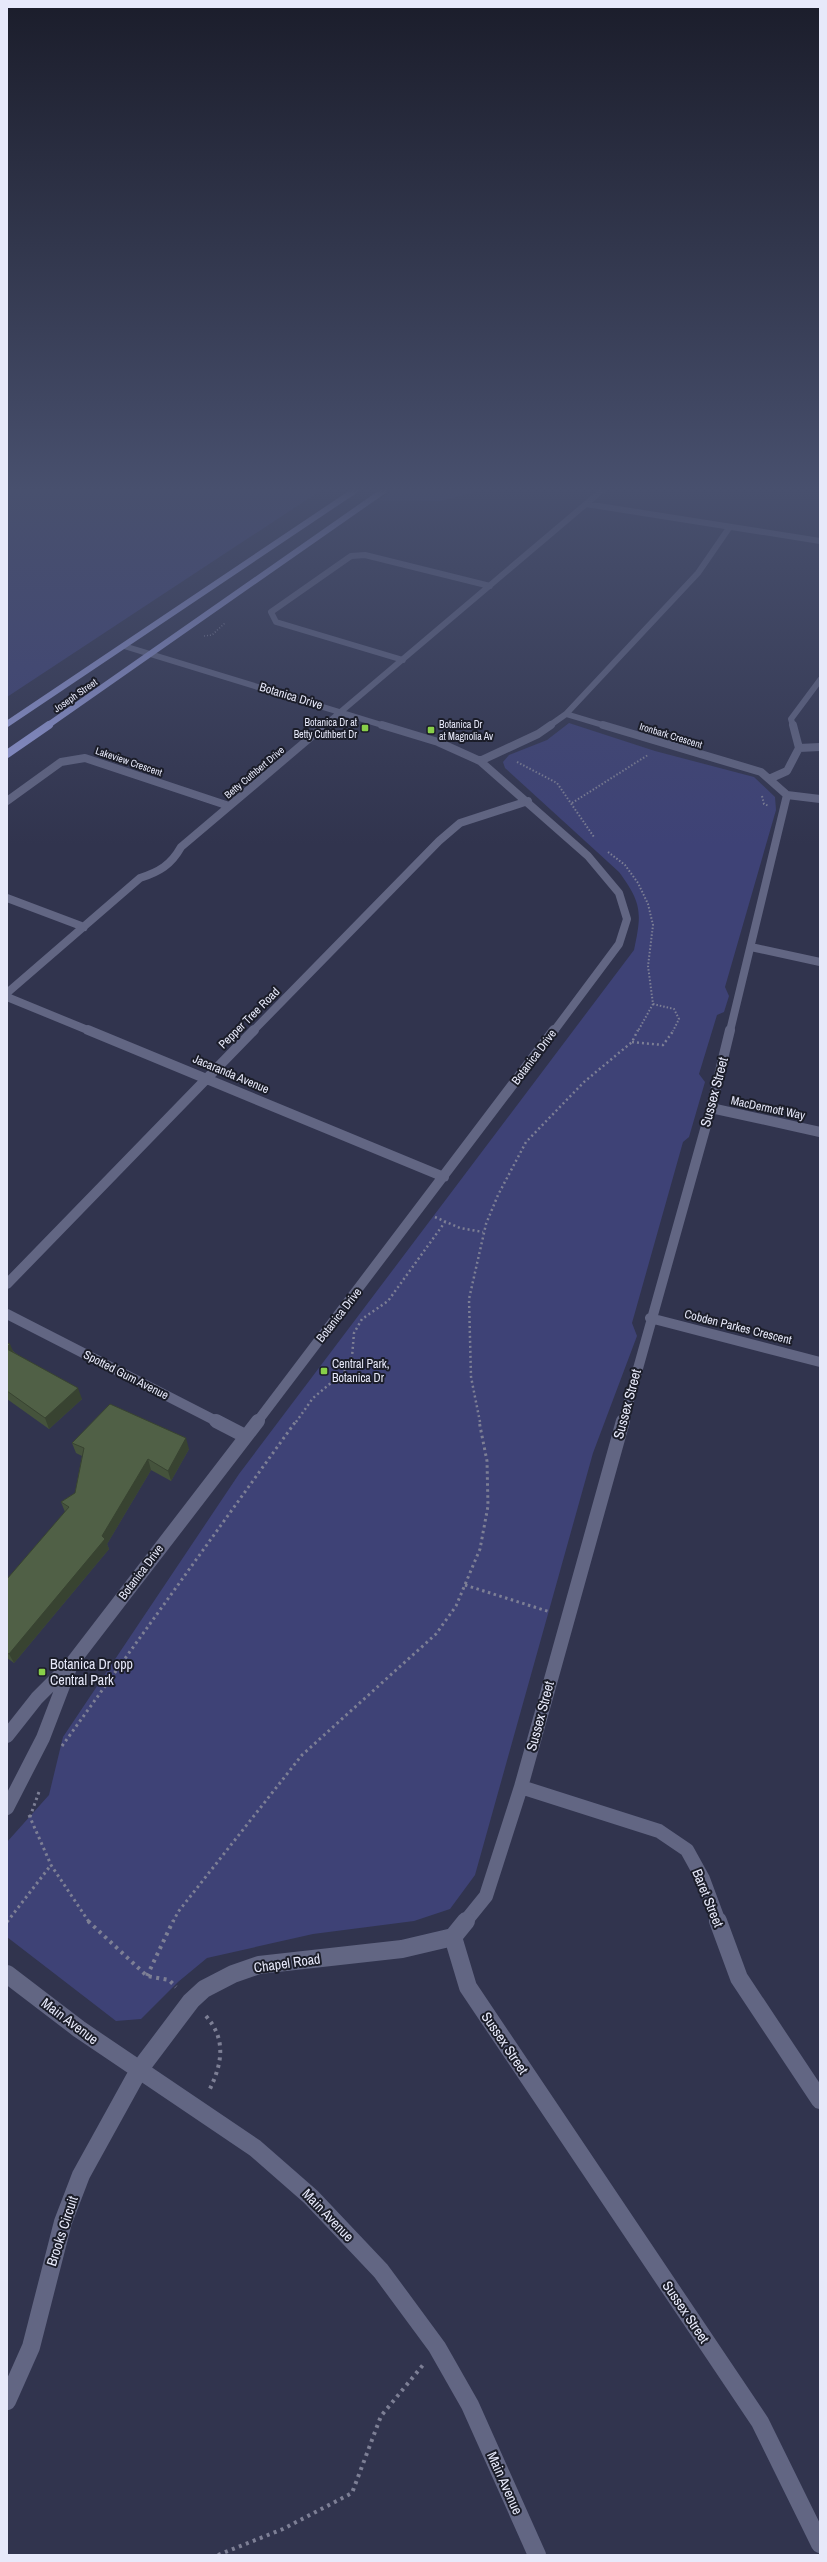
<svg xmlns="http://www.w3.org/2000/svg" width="827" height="2562" font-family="'Archivo Narrow',sans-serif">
	<rect width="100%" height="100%" fill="#31344e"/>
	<!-- green -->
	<path fill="#3e4276" d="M7,487h319l-319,210z
		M399,487h96l-55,14 -61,-1z
		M569,723l86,28 99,26 21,20 1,13 -51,177 4,9 -5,16 -7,3 -18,59 6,8 -16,55 -6,5 -51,181 5,13 -44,117 -118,422 -25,34 -36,12 -101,13 -106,24 -29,24 -37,37 -25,2 -109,-84v-95l42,-47 14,-58 176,-263 395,-524c8,-37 8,-47 -15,-78l-114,-104 -2,-6 6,-7 38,-15z"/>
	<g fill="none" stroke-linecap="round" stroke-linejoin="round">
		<!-- path-far4 -->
		<path stroke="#7d7f95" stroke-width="1.5" stroke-dasharray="1 2" stroke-linecap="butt" d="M204,636l8,-1 13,-12"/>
		<!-- path-far3 -->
		<path stroke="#7d7f95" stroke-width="2" stroke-dasharray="1.5 2" stroke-linecap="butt" d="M517,762l40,21 37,54
			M762,796l2,8 5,2
			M572,803l76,-48
			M608,852l17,13 13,18 10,21 5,21 -5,41 5,38 -15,27
			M653,1004l21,5 5,10 -6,12"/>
		<!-- path-far2 -->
		<path stroke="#7d7f95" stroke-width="2.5" stroke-dasharray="2 3" stroke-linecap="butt" d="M632,1042l31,3 11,-15
			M435,1217l25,11 23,4
			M296,1422l17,-24 32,-27 7,-14 2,-24 8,-14 26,-18 57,-79
			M480,1422l-9,-45 -2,-78 17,-75 12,-29 28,-53 58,-60 48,-40 6,-12"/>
		<!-- path-far1 -->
		<path stroke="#7d7f95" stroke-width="3" stroke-dasharray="2.5 3.5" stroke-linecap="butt" d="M465,1585l85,27
			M62,1746l234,-325
			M29,1815l22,50 38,57
			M30,1817l10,-28
			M7,1922l44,-57
			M173,1922l5,-10 124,-157 134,-121 20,-28 24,-57 8,-43 -1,-45 -8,-40"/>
		<!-- path -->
		<path stroke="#7d7f95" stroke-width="4" stroke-dasharray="3 4.5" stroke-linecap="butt" d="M88,1921l59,55 22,4 7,7
			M147,1976l26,-55
			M206,2016c21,24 16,48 3,75
			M218,2555l65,-26 69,-36 29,-77 42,-51"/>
		<!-- minor-far4 -->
		<path stroke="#626683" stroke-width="6" d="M586,504l234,37
			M124,646l261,80
			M403,660l-127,-38 -5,-10 80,-56 14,-1 125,31
			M566,714l40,12
			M324,726l282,-239
			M549,726l17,-12 132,-141 31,-45
			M793,726l-2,-7 29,-39"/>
		<!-- minor-far3 -->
		<path stroke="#626683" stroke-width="8" d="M382,725l56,17 42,19 108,95 31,37 8,26 -8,25 -65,87
			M603,725l158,47 26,23
			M799,748l21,-1
			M480,761l58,-27 13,-9
			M769,779l18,-8 12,-23 -6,-23
			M787,795l33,4
			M7,801l54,-39 24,-4 144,48
			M7,898l77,29
			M751,947l69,15
			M7,993l133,-115c19,-6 31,-13 41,-31l144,-122
			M7,997l83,34
			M253,1031l186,-190 21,-18 68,-22
			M730,1031l57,-236"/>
		<!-- minor-far2 -->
		<path stroke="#626683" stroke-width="10" d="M88,1030l356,147
			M711,1108l109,24
			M7,1284l247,-254
			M7,1314l211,108
			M650,1318l170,44
			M257,1422l297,-392
			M623,1422l88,-314 19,-78"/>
		<!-- minor-far1 -->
		<path stroke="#626683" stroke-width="14" d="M216,1421l29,15
			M7,1736l30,-38 35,-35 186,-242
			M521,1787l138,44 28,19 16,29 16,43
			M7,1808l36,-70 28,-73
			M465,1922l21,-26 35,-109 102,-366"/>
		<!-- minor -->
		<path stroke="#626683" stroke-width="18" d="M718,1921l21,57 81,122
			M453,1937l13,-16
			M453,1937l15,50 292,435 60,122
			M7,1974l72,55 176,119 56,49 70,74 56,76 33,58 67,150
			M7,2401l24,-54 32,-125 18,-47 58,-105 52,-69 13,-12 29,-15 26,-9 143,-16 51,-12"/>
		<!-- trunk-far1 -->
		<path stroke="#939ad7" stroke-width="6" d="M7,724l353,-237
			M47,726l342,-239"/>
		<!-- trunk -->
		<path stroke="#939ad7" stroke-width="8" d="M7,754l42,-29"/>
	</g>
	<!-- wall -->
	<path fill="#45533c" d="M7,1343l7,9 68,47 -33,30 -42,-30z
		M72,1443l117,6 -18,32 -20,-11 -44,74 2,5 -95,114 -7,-5v-79l58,-67 -4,-10 14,-9 7,-37 -6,-3z"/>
	<!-- shaded-wall -->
	<path fill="#384331" d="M10,1344l5,12 -8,-4v-5z
		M78,1388l4,11 -33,30 -4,-11z
		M186,1438l3,11 -18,32 -3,-10z
		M148,1459l3,11 -44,74 2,5 -95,114 -5,-9 93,-118z"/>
	<!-- building -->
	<path fill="#506046" stroke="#384331" d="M7,1343l3,1 -3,3z
		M7,1349l71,39 -33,30 -38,-27z
		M110,1404l76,34 -18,33 -20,-12 -46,77 3,3 -96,115 -2,-1v-74l62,-72 -8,-5 14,-9 9,-45 -12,-5z"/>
	<!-- sky -->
	<linearGradient id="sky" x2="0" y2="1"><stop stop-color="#1b1d2b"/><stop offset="0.58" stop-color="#48506e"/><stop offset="1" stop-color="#48506e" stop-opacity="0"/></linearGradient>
	<rect width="827" height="845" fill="url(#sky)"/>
	<!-- markers -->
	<g fill="#88cf49" stroke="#1b1d29" stroke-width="1.5">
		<rect x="361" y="724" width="8" height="8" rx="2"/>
		<rect x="427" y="726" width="8" height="8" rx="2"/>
		<rect x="320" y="1367" width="8" height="8" rx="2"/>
		<rect x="38" y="1668" width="8" height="8" rx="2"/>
	</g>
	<g text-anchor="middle" stroke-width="4" stroke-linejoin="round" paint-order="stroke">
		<!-- far-street labels -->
		<g font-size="10" fill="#e7e9fa" stroke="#1b1d29">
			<text transform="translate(75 695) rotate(-35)" y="4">Joseph Street</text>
			<text transform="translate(671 735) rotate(17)" y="4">Ironbark Crescent</text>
			<text transform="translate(129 761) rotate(19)" y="4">Lakeview Crescent</text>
			<text transform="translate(254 772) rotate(-40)" y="4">Betty Cuthbert Drive</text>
		</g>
		<!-- far-poi labels -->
		<g font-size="10" fill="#e7e9fa" stroke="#1b1d29" text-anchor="end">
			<text x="357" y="726">Botanica Dr at<tspan x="357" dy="12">Betty Cuthbert Dr</tspan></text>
			<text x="439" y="728" text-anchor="start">Botanica Dr<tspan x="439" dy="12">at Magnolia Av</tspan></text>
		</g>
		<!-- street labels -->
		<g font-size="12" fill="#e7e9fa" stroke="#1b1d29">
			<text transform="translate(291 696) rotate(17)" y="4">Botanica Drive</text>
			<text transform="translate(249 1018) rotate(-45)" y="4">Pepper Tree Road</text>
			<text transform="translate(534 1057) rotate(-53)" y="4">Botanica Drive</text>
			<text transform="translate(231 1074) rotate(23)" y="4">Jacaranda Avenue</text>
			<text transform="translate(768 1108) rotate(12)" y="4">MacDermott Way</text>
			<text transform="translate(339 1315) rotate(-52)" y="4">Botanica Drive</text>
			<text transform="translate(738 1327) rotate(14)" y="4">Cobden Parkes Crescent</text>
			<text transform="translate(126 1375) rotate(27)" y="4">Spotted Gum Avenue</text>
			<text transform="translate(141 1572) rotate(-53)" y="4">Botanica Drive</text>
		</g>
		<!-- poi labels -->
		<g font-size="12" fill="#e7e9fa" stroke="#1b1d29" text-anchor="start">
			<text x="332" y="1368">Central Park,<tspan x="332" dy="14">Botanica Dr</tspan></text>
		</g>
		<!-- near-street labels -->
		<g font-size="14" fill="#e7e9fa" stroke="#1b1d29">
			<text transform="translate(714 1092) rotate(-75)" y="5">Sussex Street</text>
			<text transform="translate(627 1404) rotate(-75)" y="5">Sussex Street</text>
			<text transform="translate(540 1716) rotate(-75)" y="5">Sussex Street</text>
			<text transform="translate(708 1898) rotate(68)" y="5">Baret Street</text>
			<text transform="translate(287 1963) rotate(-8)" y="5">Chapel Road</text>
			<text transform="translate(70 2021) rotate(37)" y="5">Main Avenue</text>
			<text transform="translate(505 2043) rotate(56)" y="5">Sussex Street</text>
			<text transform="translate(328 2215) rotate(46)" y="5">Main Avenue</text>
			<text transform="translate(62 2231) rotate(-72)" y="5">Brooks Circuit</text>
			<text transform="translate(686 2312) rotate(56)" y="5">Sussex Street</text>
			<text transform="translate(505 2483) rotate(66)" y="5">Main Avenue</text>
		</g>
		<!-- near-poi labels -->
		<g font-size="14" fill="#e7e9fa" stroke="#1b1d29" text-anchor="start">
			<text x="50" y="1669">Botanica Dr opp<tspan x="50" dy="16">Central Park</tspan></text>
		</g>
	</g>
	<!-- border -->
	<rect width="827" height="2562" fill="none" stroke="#e7e9fa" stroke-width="16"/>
</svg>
